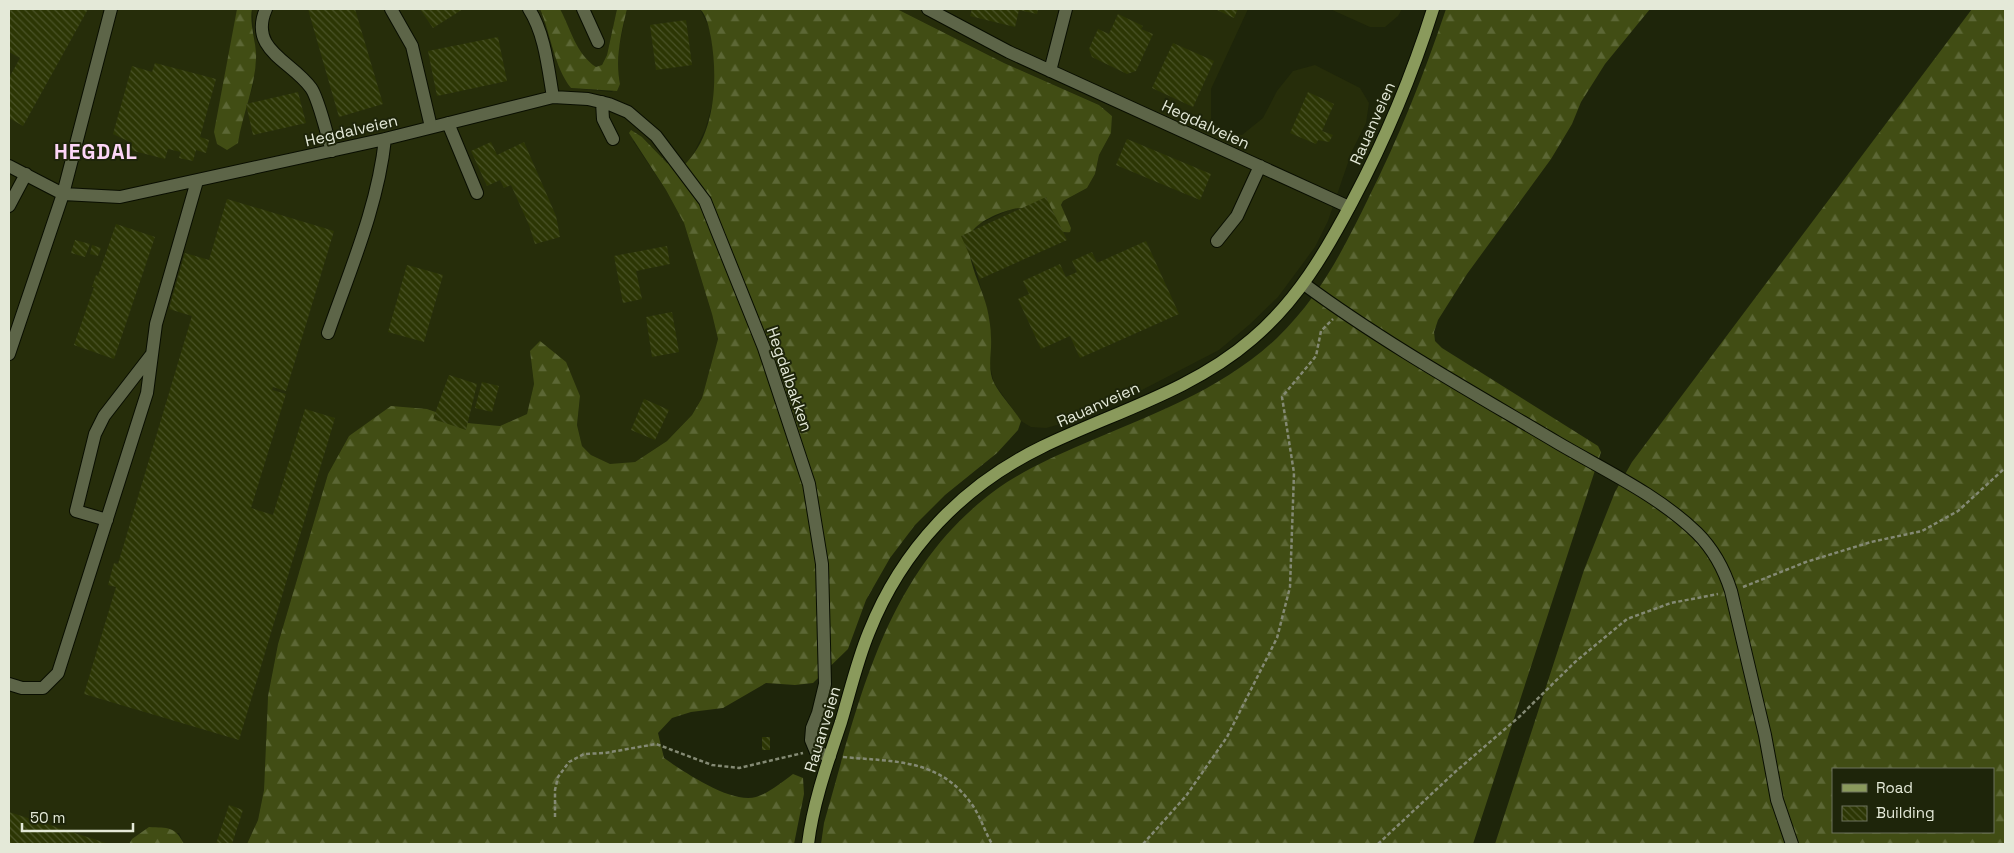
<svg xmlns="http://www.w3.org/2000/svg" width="2014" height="853" font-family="'Space Grotesk',sans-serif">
	<defs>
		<pattern id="forest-firs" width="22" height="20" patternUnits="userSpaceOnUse" patternTransform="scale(1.25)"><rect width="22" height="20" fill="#414d14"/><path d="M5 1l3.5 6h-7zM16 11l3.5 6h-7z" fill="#5c6735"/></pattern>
		<pattern id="building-back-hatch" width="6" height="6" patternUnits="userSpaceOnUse" patternTransform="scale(1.25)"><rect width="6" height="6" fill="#2c3604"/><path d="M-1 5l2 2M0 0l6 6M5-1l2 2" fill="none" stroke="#4a5328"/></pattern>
	</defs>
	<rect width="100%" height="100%" fill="#1e250a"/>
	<!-- built -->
	<path fill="#262d0a" d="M9,9h228l1,134 2,-19 13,-38 3,-28 -4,-49h288l31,79 41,4 8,-8 -2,-10 1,-27 8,-38h73l9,18 7,36 -1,32 -10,35 -14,29 -8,7 -16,-3 -25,-26 -9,4 33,49 18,33 28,91 6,25 -16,59 -10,17 -25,26 -32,21 -25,3 -19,-10 -9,-9 -5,-21 3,-29 -50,-44 4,32 -7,30 -27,12 -32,-3 -41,-14 -78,27 -21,38 -50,170 -10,52 -4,94 -6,30 -11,24h-63l-5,-11 -47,6 -3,5h-120z
		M560,9h57l-10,46 -5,10 -6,3 -8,-6 -11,-16z
		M897,9h351l-37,80v33l15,11 16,2 21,-17 14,-27 16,-20 22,-6 45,23 9,15 -3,20 -14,28 -24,70 -13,26 -37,50 -29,28 -30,25 -79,41 -72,31 -22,6 -15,-1 -10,-6 -27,-38 -4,-17 1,-29 -5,-30 -17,-63 3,-12 7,-8 30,-14 13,-3 49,21 -10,-22 2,-5 24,-13 8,-14 4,-19 12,-22 1,-17 -13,-11 -95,-42z
		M1330,9h72l-4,7 -13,11h-15z"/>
	<!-- forest -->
	<path fill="url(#forest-firs)" fill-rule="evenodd" d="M237,9h15c-3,16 5,34 4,50 -1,29 -14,56 -18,84l-11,7 -10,-6 -3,-12z
		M540,9h20c11,20 16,45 36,58l6,-2 5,-10 10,-46h10c-6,24 -12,50 -7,75l-3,7 -46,-3c-17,-21 -20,-54 -31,-79z
		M700,9h197l107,54 95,42 13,11 -1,17 -12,22 -4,19 -8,14 -24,13 -2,4 10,23 -1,4c-20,3 -32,-29 -57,-23 -13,3 -37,13 -42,25 -8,22 11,52 16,74 2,9 4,20 4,30 1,15 -4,31 3,45 7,13 19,25 27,38l-3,9 -21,23 -52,42 -30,30 -25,33 -24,42 -18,49 -35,34 -18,2 -29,-2 -43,25 -32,4 -19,6 -14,15 6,25c20,14 67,46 92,39 13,-4 26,-15 37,-23l10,4 1,16 -10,50h-547l11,-24 6,-30 4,-94 10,-52 50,-170 21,-38 42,-30 36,3 41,14 32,3 27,-12 7,-30 -4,-33 10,-10 26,21 14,34 -3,29 5,21 9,9 19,9 25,-2 32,-21 25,-26 10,-17 16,-59 -6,-25 -28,-91 -18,-33 -37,-57 2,-3 11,7 25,26 16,3c33,-29 35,-88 28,-128 -2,-10 -4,-22 -11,-29z
		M1446,9h204l-45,55 -24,38 -9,22 -21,35 -84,115 -29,46 -4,12 1,9 7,7 156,98 3,6 -128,392h-652l3,-21c36,-125 61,-252 173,-334 25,-18 58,-33 86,-45 68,-29 139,-54 194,-106 43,-42 65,-86 91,-139 31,-62 56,-124 78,-190z
		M1972,9h33v835h-510l89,-274 31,-78 17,-30zM1833,769h160v63h-160z
		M149,827c19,1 26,-1 35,17h-55l3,-5z"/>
	<!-- building -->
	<path fill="url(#building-back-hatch)" d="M9,9h79l-65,117 -14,-8v-40l11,-20 -11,-6z
		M308,9h47l28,95 -44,13z
		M420,9h43l-30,19z
		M972,9h66l-1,5 -18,-4 -4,17 -45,-11z
		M1215,9h23l-4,9z
		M1118,14l25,12 -2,3 12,5 -17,37 -9,3 -35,-17 -3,-8 9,-20 11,5z
		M686,20l6,45 -36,5 -6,-45z
		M498,37l9,44 -70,15 -9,-45z
		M1173,43l41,18 -21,46 -41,-19z
		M155,63l61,16 -16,58 9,3 -3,13 -10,-3 -3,11 -14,-3 2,-6 -13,-3 -3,10 -35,-9 2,-7 -19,-9 19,-68 20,6z
		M298,92l8,31 -53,12 -7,-31z
		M1308,92l26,12 -12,27 11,4 -4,7 -11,-2 -2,4 -26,-11z
		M1127,139l84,35 -11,26 -84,-35z
		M491,142l6,13 27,-13 32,74 4,21 -25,7 -6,-19 -18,-40 -7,3 -4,-8 -13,6 -16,-35z
		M1046,197l21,43 -87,39 -19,-43z
		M227,199l107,32 -48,160 -13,-4 -1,3 14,4 -35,114 22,7 32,-106 30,9 -96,322 -155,-46 32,-107 -8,-2 6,-22 4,1 74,-248 -23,-7 16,-56 24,7z
		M116,224l39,13 -41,122 -40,-14 20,-58h-2l4,-12 2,1z
		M75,240l15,4 -5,13 -14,-4z
		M1146,241l33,73 -99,44 -10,-22 -29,13 -23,-50 11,-5 -6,-13 37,-17 6,13 11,-5 -5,-11 20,-9 5,11z
		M92,245l9,3 -3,8 -8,-2z
		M667,246l3,18 -34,7 6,28 -19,4 -9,-47z
		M407,265l36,10 -19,67 -36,-10z
		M672,312l7,40 -27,5 -6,-40z
		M449,375l28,9 -11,46 -33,-11z
		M482,382l17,4 -7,26 -17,-4z
		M644,399l25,11 -14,30 -24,-10z
		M762,737h8v13h-8z
		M229,805l14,5 -11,34h-16z
		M9,812l100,32h-100z"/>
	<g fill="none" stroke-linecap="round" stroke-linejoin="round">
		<defs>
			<path id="minor" d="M266,9c-18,41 26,52 45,79 8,11 16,48 21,63
				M391,9l21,37 19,81
				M583,9l15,33
				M928,9l81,43 340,155
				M1050,71l16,-62
				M553,97l35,2 21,5 19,8 28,24 49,65 59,147 45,136 13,80 3,120 -7,29 -6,15 -1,12 5,12 14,4
				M602,102l1,17 10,20
				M448,123l29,70
				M9,166l54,28 57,3 265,-58 168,-42c-5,-29 -8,-63 -24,-88
				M9,206l17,-32
				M1217,241l20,-25 23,-50
				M1304,284c80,59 168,108 254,159 46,27 100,52 139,90 17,17 27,36 34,58l34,144 12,65 15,44
				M328,333c22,-63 50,-127 57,-194
				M9,354l54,-160 48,-185
				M107,520l-31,-9 19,-77 9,-18 48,-62
				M9,684l13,4h21l15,-15 89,-280 9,-69 41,-143"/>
			<path id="major" d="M808,844c5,-41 20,-83 33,-122 9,-30 16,-61 28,-90 33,-83 93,-146 173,-185 70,-34 150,-56 210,-108 45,-38 73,-86 100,-137 33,-62 60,-126 81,-193"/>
		</defs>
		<!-- minor casing -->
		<use href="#minor" stroke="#090e00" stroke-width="14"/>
		<!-- major casing -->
		<use href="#major" stroke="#090e00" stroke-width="14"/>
		<!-- path -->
		<path stroke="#848a74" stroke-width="2.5" stroke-dasharray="4 2.5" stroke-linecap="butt" d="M1743,587l63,-25 65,-20 51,-11 36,-20 47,-43
			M843,757c52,5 97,1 130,49 8,12 12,26 19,38
			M555,817v-27l3,-13 11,-15 15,-8 21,-1 51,-9 56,21 27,3 64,-15
			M1143,844l43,-48 41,-59 50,-99 13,-51 4,-114 -12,-76 34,-41 5,-25 12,-12
			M1378,844l77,-72 64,-55 56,-55 52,-43 44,-16 47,-9"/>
		<!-- minor -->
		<use href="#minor" stroke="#5d6548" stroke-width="12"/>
		<!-- major -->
		<use href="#major" stroke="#8a9a5c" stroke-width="12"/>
	</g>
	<g text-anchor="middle" stroke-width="4" stroke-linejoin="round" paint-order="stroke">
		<!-- street labels -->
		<g font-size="16" fill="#e4e9d8" stroke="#1e250a">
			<text transform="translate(1372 123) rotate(-66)" y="6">Rauanveien</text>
			<text transform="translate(1206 124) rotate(25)" y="6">Hegdalveien</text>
			<text transform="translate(351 130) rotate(-13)" y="6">Hegdalveien</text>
			<text transform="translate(790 379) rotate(71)" y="6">Hegdalbakken</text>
			<text transform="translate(1098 404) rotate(-24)" y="6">Rauanveien</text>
			<text transform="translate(822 729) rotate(-73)" y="6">Rauanveien</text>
		</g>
		<!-- district labels -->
		<g font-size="21" font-weight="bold" letter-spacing="1" fill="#fdd6f7" stroke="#1e250a">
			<text x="96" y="159">HEGDAL</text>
		</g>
	</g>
	<!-- border -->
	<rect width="2014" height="853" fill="none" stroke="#e4e9d8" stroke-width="20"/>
	<!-- legend -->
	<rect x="1832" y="768" width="162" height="65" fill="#1e250a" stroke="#6d735c"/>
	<rect x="1842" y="784" width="25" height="8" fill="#8a9a5c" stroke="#6d735c"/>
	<text x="1876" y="793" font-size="15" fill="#e4e9d8">Road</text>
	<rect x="1842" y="806" width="25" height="15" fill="url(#building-back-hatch)" stroke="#6d735c"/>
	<text x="1876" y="818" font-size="15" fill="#e4e9d8">Building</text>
	<!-- scale -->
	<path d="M22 823v8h111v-8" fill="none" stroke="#e4e9d8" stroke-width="2.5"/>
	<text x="30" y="823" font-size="15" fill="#e4e9d8" stroke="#1e250a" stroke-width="4" paint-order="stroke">50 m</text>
</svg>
